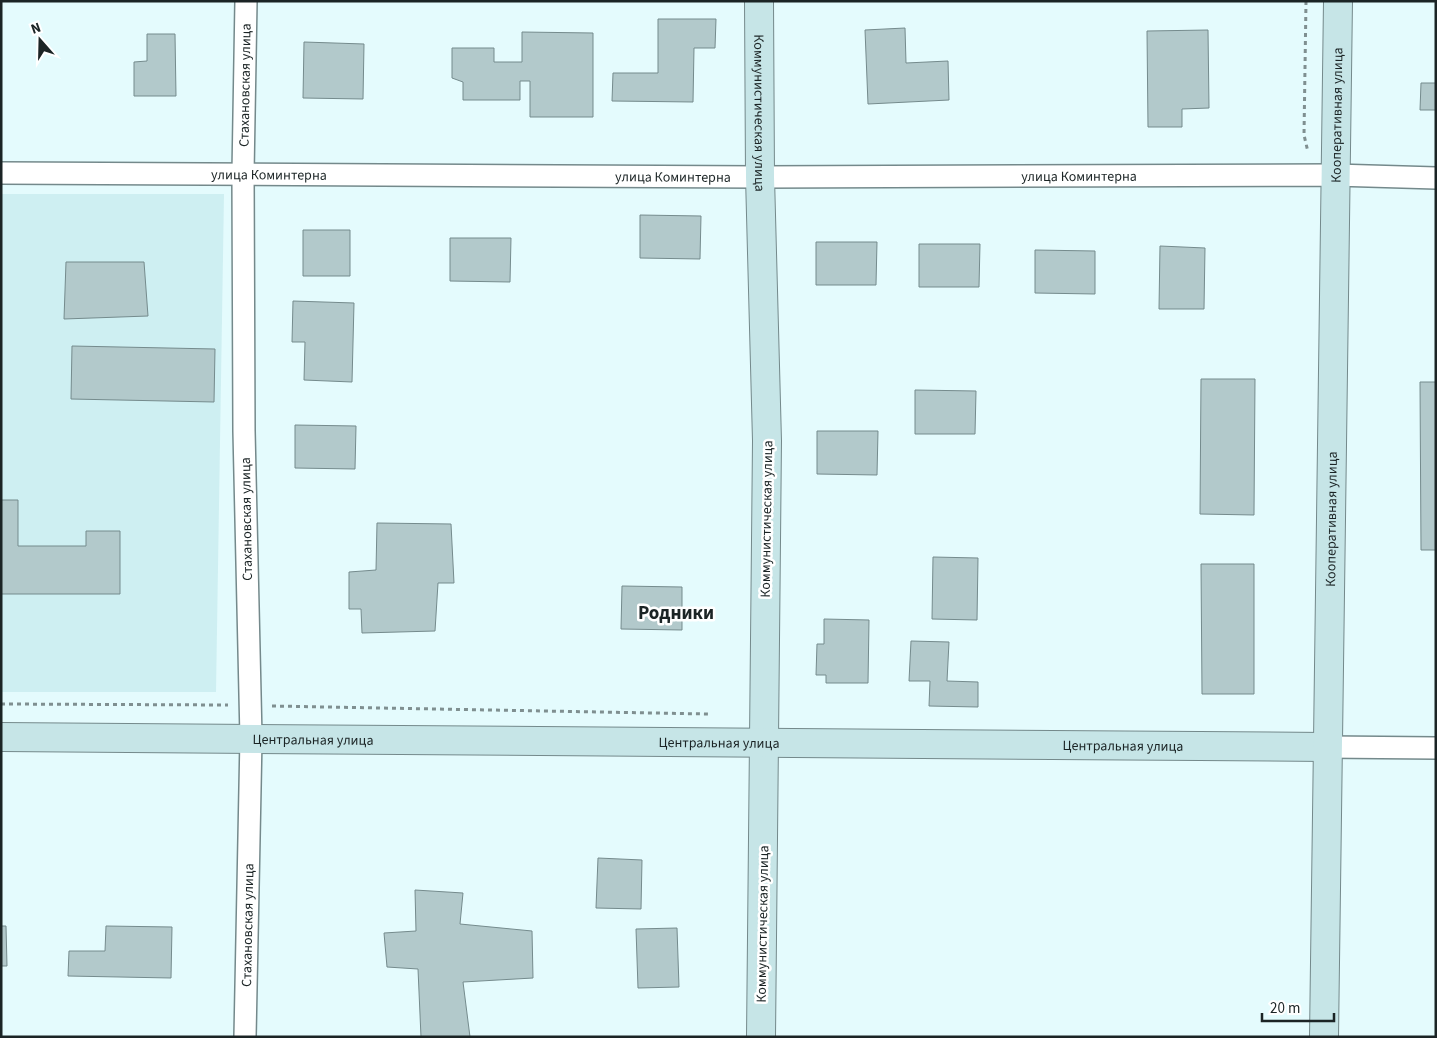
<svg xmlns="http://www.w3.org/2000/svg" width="1437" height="1038" font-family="'Source Sans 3',sans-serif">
	<rect width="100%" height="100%" fill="#e4fbfd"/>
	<!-- built -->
	<path fill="#ceeff2" d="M1,194h223l-8,498h-215z"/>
	<!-- building -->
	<path fill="#b2c9cb" stroke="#758b8d" d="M658,19h58l-1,29h-21l-1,54 -81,-1 1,-28h45z
		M905,28l1,35 42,-2 1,39 -81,4 -3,-74z
		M1208,30l1,78 -27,1v18h-34l-1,-96z
		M522,32l71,1v84h-63v-36h-10v19h-57v-18l-11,-4v-30h42v14h28z
		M147,34h28l1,62h-42v-34l13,-1z
		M304,42l60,2 -1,55 -60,-1z
		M1421,83h15v27h-16z
		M640,215l61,1 -1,43 -60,-1z
		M303,230h47v46h-47z
		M450,238h61l-1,44 -60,-1z
		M816,242h61l-1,43h-60z
		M919,244h61l-1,43h-60z
		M1160,246l45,2 -1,61h-45z
		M1035,250l60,1v43l-60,-1z
		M66,262h78l4,54 -84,3z
		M293,301l61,2 -2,79 -48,-2 1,-38h-13z
		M72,346l143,3 -1,53 -143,-3z
		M1201,379h54l-1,136 -54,-1z
		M1420,382h16v168h-15z
		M915,390l61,1 -1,43h-60z
		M295,425l61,1 -1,43 -60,-1z
		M817,431h61l-1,44 -60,-1z
		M1,500h17v46h68v-15h34v63h-119z
		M377,523l74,1 3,59h-16l-3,48 -73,2 -1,-24h-12v-37l27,-2z
		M933,557l45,1 -1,62 -45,-1z
		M1201,564h53v130h-52z
		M622,586l60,1v43l-61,-1z
		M824,619l45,1 -1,63h-42v-8h-10l1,-31h7z
		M911,641l38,1 -2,39 31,1v25l-49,-1 1,-25h-21z
		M598,858l44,2 -1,49 -45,-1z
		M415,890l48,3 -3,31 72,7 1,47 -70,4 7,55h-49l-3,-68 -31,-2 -3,-34 32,-2z
		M1,926h5l1,40h-6z
		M106,926l66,1 -1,51 -103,-2 1,-25h36z
		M677,928l2,59 -41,1 -2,-59z"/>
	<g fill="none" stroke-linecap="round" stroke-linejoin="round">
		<defs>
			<g id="street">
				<path id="s1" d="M1,173l759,4 575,-2 101,3"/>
				<path d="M1326,747l110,1"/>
				<path id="s2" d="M245,1037l6,-299 -7,-307 -1,-258 3,-172"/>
			</g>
			<g id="secondary">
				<path id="s3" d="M759,1l1,176 7,264 -6,596"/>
				<path id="s4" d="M1,737l1325,10"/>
				<path id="s5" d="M1324,1037l14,-1036"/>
			</g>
		</defs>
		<!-- street casing -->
		<use href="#street" stroke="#74898b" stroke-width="24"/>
		<!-- secondary casing -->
		<use href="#secondary" stroke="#74898b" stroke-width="30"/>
		<!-- path -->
		<path stroke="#7f8f90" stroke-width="3" stroke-dasharray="4 4" stroke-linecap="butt" d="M1306,1l-2,134 4,17
			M1,704l227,1
			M272,706l436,8"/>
		<!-- street -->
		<use href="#street" stroke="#fff" stroke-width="21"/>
		<!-- secondary -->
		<use href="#secondary" stroke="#c6e5e7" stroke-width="28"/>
	</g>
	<g text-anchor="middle" stroke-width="5" stroke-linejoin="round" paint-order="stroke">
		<!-- street labels -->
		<g font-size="14" fill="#1b2425" stroke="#fff">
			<text dy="5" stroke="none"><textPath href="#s2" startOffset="952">Стахановская улица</textPath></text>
			<text dy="5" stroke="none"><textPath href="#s3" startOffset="112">Коммунистическая улица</textPath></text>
			<text dy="5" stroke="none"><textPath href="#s5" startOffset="922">Кооперативная улица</textPath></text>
			<text dy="5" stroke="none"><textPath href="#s1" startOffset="268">улица Коминтерна</textPath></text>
			<text dy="5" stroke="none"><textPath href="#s1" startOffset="672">улица Коминтерна</textPath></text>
			<text dy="5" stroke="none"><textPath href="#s1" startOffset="1078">улица Коминтерна</textPath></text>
			<text transform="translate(246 519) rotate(-91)" y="5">Стахановская улица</text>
			<text transform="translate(766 519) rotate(-89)" y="5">Коммунистическая улица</text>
			<text dy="5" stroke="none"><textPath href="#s5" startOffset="518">Кооперативная улица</textPath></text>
			<text dy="5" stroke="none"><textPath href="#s4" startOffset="312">Центральная улица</textPath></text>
			<text dy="5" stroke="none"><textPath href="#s4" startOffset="718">Центральная улица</textPath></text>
			<text dy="5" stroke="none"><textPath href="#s4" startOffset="1122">Центральная улица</textPath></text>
			<text dy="5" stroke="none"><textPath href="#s2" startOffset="112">Стахановская улица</textPath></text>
			<text transform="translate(762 924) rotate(-89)" y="5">Коммунистическая улица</text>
		</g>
		<!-- district labels -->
		<g font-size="19" font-weight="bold" fill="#1b2425" stroke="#fff">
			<text x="676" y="619">Родники</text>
		</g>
	</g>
	<!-- border -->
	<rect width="1437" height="1038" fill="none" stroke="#1b2425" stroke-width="5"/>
	<!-- north arrow -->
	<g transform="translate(40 40) rotate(340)" stroke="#ffffff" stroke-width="4" paint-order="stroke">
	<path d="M0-4L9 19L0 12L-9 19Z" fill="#1b2425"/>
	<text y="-8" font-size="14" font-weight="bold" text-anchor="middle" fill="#1b2425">N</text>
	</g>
	<!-- scale -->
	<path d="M1262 1013v8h72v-8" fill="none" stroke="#1b2425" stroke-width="2.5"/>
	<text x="1270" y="1013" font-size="15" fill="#1b2425" stroke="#ffffff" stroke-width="4" paint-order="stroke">20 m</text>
</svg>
